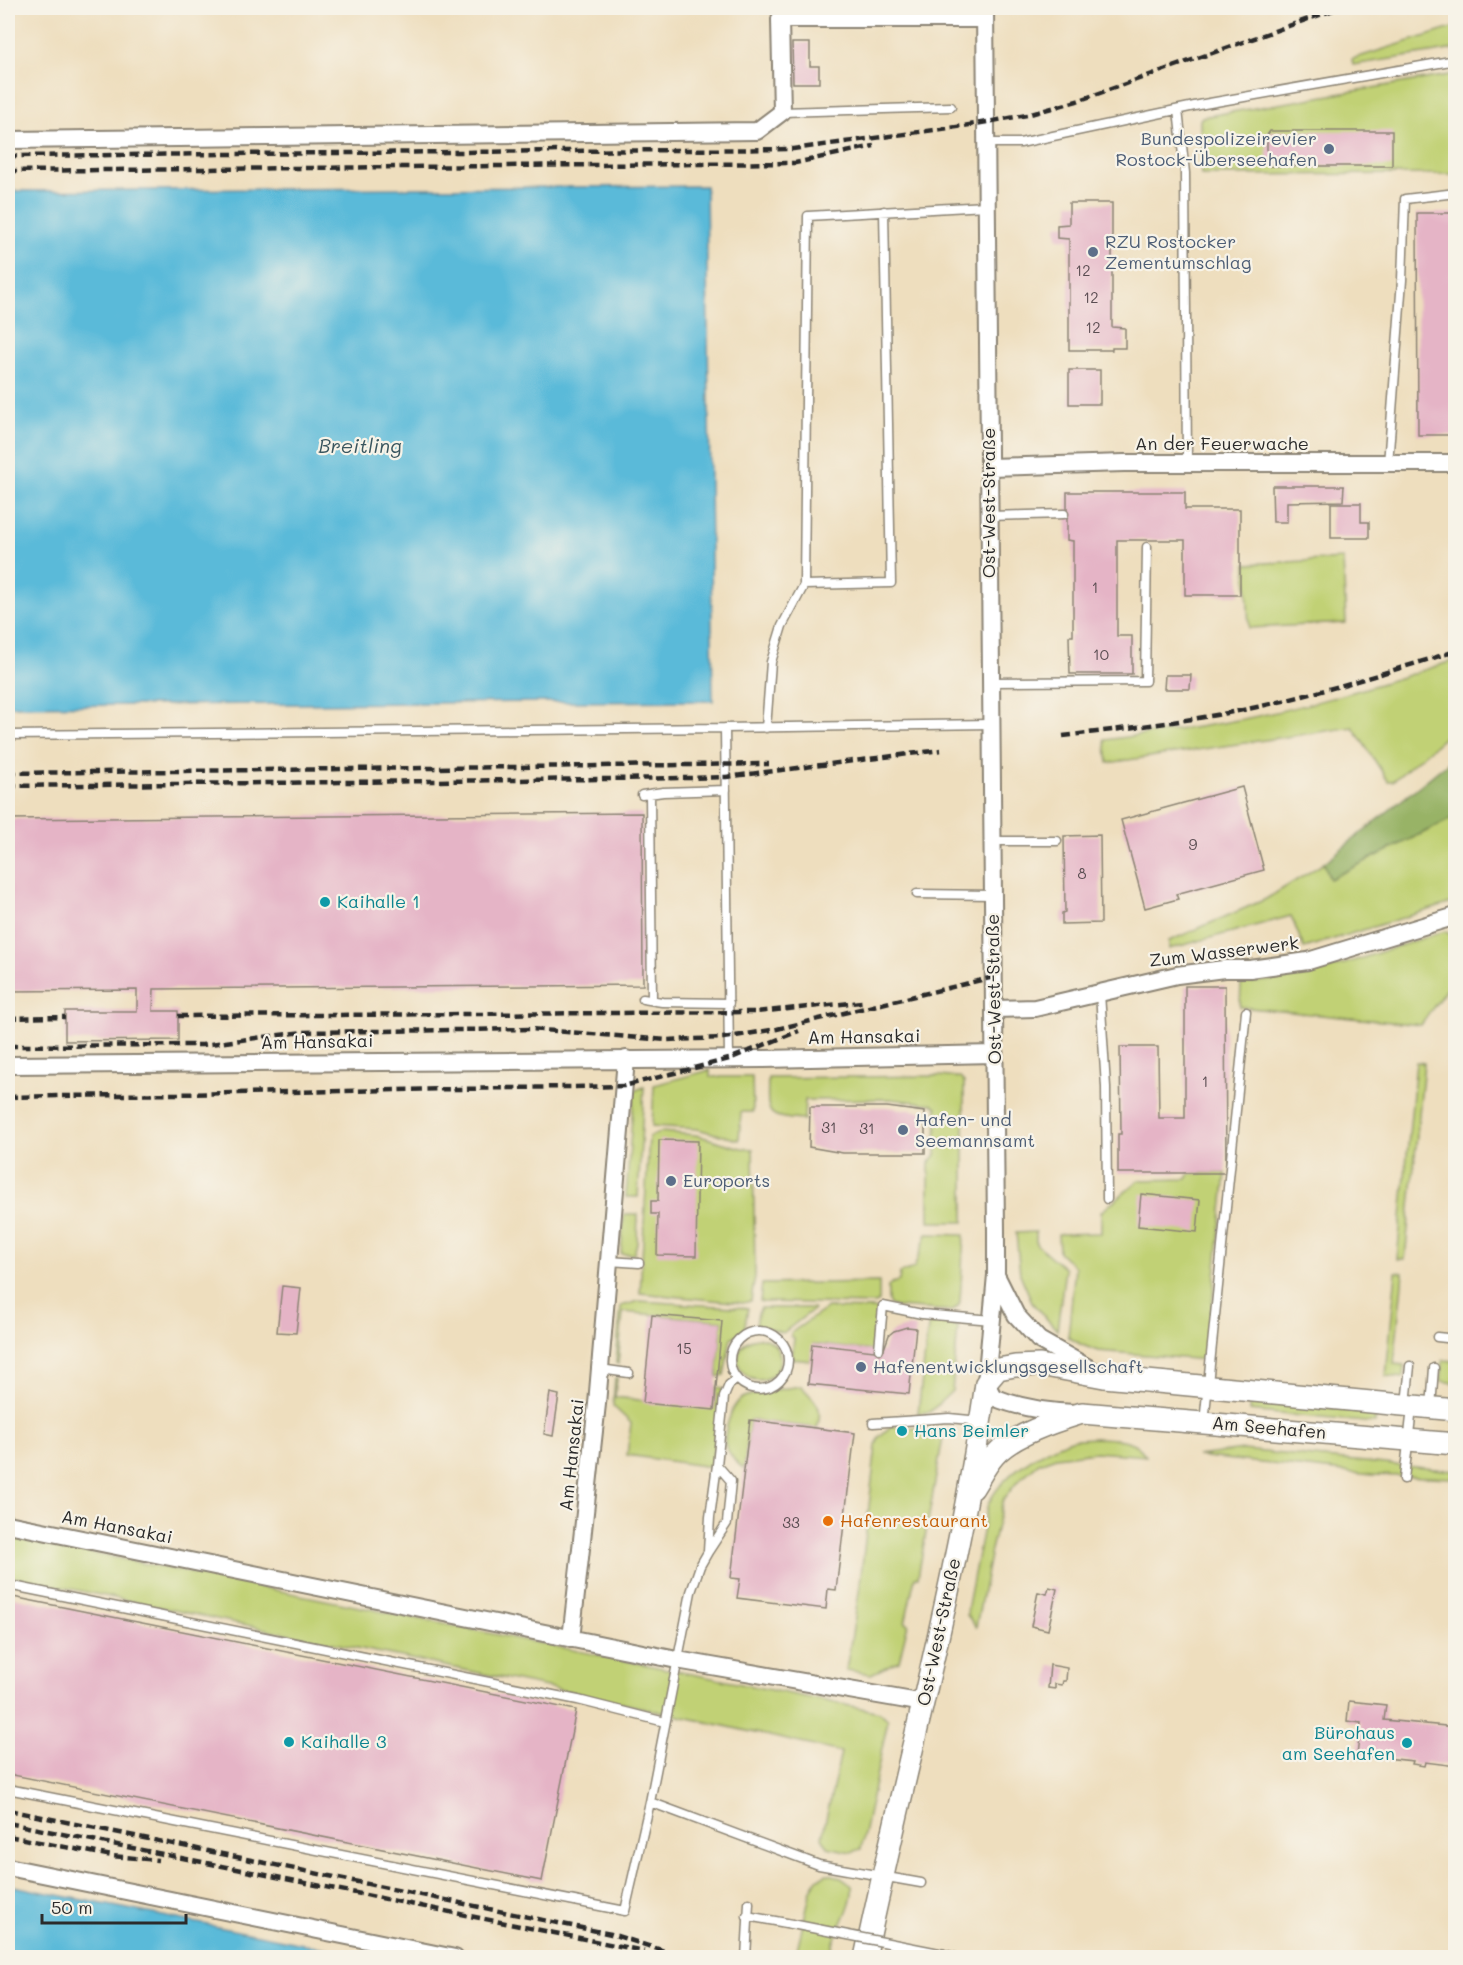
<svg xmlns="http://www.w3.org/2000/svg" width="1463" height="1965" font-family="Mali,sans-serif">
	<rect width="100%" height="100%" fill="#f7f3e8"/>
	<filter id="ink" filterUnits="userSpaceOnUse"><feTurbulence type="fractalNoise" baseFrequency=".0167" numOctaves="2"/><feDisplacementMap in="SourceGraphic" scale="12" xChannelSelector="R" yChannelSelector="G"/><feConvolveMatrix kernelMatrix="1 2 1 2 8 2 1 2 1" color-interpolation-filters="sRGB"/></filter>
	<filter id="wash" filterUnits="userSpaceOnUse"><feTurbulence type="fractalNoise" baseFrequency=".008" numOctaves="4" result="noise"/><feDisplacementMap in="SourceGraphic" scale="24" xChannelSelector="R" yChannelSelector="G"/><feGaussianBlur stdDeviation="1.35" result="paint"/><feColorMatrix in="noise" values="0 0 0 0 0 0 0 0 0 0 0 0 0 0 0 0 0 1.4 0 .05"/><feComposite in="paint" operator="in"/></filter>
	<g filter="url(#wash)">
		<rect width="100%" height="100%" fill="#eedebe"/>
		<!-- green -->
		<path fill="#c1d174" stroke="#767e50" stroke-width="1.5" d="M1455,27v22l-102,16 -1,-6z
			M1455,74v100l-254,1 -1,-55 2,-3z
			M1343,559l3,64 -97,5 -3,-64z
			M1455,660v68l-62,53h-5l-35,-54 -245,36 -3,-23c39,-6 78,-10 117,-17 80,-14 157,-38 233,-63z
			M1455,817v85l-151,46 -13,-32 -122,33v-8l97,-42 58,-36 6,16z
			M1445,931l10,7v38l-34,49 -181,-18 1,-23 66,-8z
			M1416,1062l8,1 -19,196h-8z
			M710,1070v7h42l1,35h-12l-2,28 -42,-11 -45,-3 2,-41z
			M939,1076l21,2 4,4v140h-35v-59l7,-8 1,-48 -5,-3 -42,-5 -85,1 -1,20c-39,-3 -37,-4 -36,-42z
			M644,1087l-6,110h-12l8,-106z
			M661,1132l35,3 45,13 12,1 2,127 -4,25 -8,2 -103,-10 9,-156z
			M1190,1173h36l-20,187 -108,-9 -16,-6 -14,-8 7,-70 -16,-15 -1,-18 43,-1v-21l38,-32 48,-1z
			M624,1214h14l-1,29 -3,11h-13z
			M1036,1232v12l29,25 -8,61 -24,-26 -13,-30 -4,-41z
			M927,1234l37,1 -4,66 -1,4 -6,6 -56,-4 -7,-2 -2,-5v-13l4,-4 7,-2 1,-8 14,-5z
			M1396,1272l7,1 -9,91 10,1 -1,13 -17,-2z
			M879,1282v19l-3,3 -114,-2 -2,-1 2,-17z
			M639,1301l109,7 -4,23 -13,7 -7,37 -7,2 5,-56 -99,-9 -5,52 -2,-1 5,-57z
			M761,1308h52l1,1 -31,24 -27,-8 2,-12z
			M827,1308l48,1 3,3 -5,39 -60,-7 -2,17 -19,-2 2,-21 -3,-2 1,-4z
			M929,1319l22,2 3,1 -2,4 6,1 -6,64 -22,21 -12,1z
			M738 1359a21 21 0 1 1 42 0a21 21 0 1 1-42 0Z
			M1443,1360l12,1v22l-14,-2z
			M615,1378h2l-2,19 99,12 2,-22 6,2 -11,78 -84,-12 4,-32 -18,-17z
			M801,1386c15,16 23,20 16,42l-67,-8 -6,49c-7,-5 -14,-14 -18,-22 -4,-10 5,-42 15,-48 8,-6 48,-11 60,-13z
			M1250,1400l126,12 -1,11 -126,-12z
			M891,1426l41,4 11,7 -25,140h-3l-10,46 3,1 -9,37 -28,13 -25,-4 13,-78 17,-146 3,-9z
			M1095,1438c21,1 39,-1 51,18l-51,-4 -39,5 -17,6 -21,18 -15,19 -12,50 -15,77 -9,-12 1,-10 19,-98c13,-32 52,-56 84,-67 8,-2 17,-1 24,-2z
			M1243,1450l212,21v7l-83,-3 -175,-19z
			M8,1536l872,176 8,8 -27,129 -10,3 -23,-5 -6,-10 19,-85 -260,-58 -573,-118z
			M827,1874l14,3 11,8c3,24 -24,56 -21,72l-36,1 16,-68 6,-11z"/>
		<!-- forest -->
		<path fill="#98b366" stroke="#626f48" stroke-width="1.5" d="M1455,757v60l-125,62 -6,-16z"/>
		<!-- water -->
		<path fill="#5abad9" stroke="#427282" stroke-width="1.5" d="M706,186l7,515 -705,5v-515z
			M8,1885l360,72h-360z"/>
		<g id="blocks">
			<!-- building -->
			<path fill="#e5b4c6" d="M792,43h18v23h9v17h-26z
				M1270,131h122v35h-123l-2,-3v-28z
				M1069,203h43v124l13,1v20h-13v2h-43v-111l-12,-1v-13l12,-1z
				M1417,213h39v222h-38z
				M1069,370h31v34h-31z
				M1272,486h72l-1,15 -56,1v20h-14z
				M1067,492h118v17h55v86h-55v-55h-68v96h15v38h-62l-1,-38h4v-95l-6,-1z
				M1331,503h30v19h8v16h-38z
				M1165,675h26l-1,14h-26z
				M1242,787l22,83 -88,24 2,5 -33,9 -24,-88z
				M642,813l1,172 -489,4 -1,22h25v29l-113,1v-30h72v-21l-129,1v-172z
				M1100,835l1,88 -39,1v-11l3,-1 -1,-76z
				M1185,986h40l1,187h-108v-39h3l-1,-87h38l1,71h26z
				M810,1107h77l38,5v41h-82l-34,-6z
				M659,1140l39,1 -2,115 -39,-1 1,-41h-7v-13h7z
				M1141,1194l59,6 -3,32 -59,-6z
				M282,1286l19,2 -5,45 -19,-1z
				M652,1315l70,6 -8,89 -71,-7z
				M907,1327l9,1 -7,66 -101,-10 4,-40 71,8 6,-17 5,-4z
				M550,1393l9,2 -6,41 -9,-2z
				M750,1420l105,13 -19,157 -8,-1 -2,20 -89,-11 3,-19 -9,-1z
				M1049,1587l8,2 -9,41 -17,-4 7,-34 9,2z
				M8,1596l568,114 -34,171 -534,-107z
				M1050,1665l17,3 -1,13h-3l-1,4 -7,-1v5l-7,-1z
				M1349,1701l37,4 -2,15 72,7v39l-31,-4 -1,4 -12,-2 1,-3 -56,-6 4,-32 -14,-2z"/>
		</g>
	</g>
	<g filter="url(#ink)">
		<use href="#blocks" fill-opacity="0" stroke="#8c8474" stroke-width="1.5"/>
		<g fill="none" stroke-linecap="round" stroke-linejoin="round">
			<defs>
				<path id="service" d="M1178,110l7,63 2,290
					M782,112l169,-5
					M987,143h33l184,-39 252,-44
					M1388,464l14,-184 3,-81 51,-6
					M989,516l75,-2
					M804,585l87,-2 -7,-372
					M991,682l154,-1 2,-134
					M725,728l266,-4
					M766,728l5,-66 11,-36 22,-41 4,-369 178,-10
					M8,735l717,-7 4,331
					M650,794l2,206
					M642,795l21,-3 63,-2
					M992,841h65
					M917,894l76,1
					M1100,993l6,94 1,112
					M643,999l19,3 67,1
					M609,1261l30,2
					M730 1360a29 29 0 1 1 58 0a29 29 0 1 1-58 0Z
					M1437,1337l19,2
					M879,1349l4,-43 39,8 70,6
					M600,1369l29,4
					M1406,1404l4,-38
					M1431,1407l3,-39
					M873,1423l76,-5 31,3
					M1204,1423l42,-411
					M1404,1479l8,-71
					M708,1552l19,-29 4,-42 -14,-16
					M8,1585l570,115 87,22
					M8,1789l617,122 25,-109 169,63 102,18
					M650,1802l41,-210 9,-26 8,-14 2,-35 7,-52 7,-68 5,-12 8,-6
					M747,1916l45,8
					M944,1954l14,4
					M746,1958l3,-55"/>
				<path id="minor" d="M985,8l11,1224v43l-10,108 7,14c27,11 53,15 82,16
					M8,140l749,-9 25,-19 -2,-93h205
					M989,467l135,-4h332
					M994,1009l41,-1 142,-33 47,-6h26l58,-8 148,-45
					M8,1065l756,-6 230,-5
					M996,1275l20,40 23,25 53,30
					M8,1524l669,136 247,43
					M571,1639l26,-235 29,-345
					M8,1867l447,91"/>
				<path id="tertiary" d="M973,1488c7,-11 13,-23 21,-32 18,-21 62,-35 88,-43l374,31
					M865,1958c40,-192 94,-381 121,-575l12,-14 17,-3 25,-1 64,12 352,33"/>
			</defs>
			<!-- service casing -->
			<use href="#service" stroke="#8c8474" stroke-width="11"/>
			<!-- minor casing -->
			<use href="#minor" stroke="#8c8474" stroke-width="20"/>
			<!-- tertiary casing -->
			<use href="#tertiary" stroke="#8c8474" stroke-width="24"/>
			<!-- service -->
			<use href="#service" stroke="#fff" stroke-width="8"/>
			<!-- minor -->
			<use href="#minor" stroke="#fff" stroke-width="16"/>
			<!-- tertiary -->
			<use href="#tertiary" stroke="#fff" stroke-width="21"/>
			<!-- rail -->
			<path stroke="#2b2b2b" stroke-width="4.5" stroke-dasharray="9 4.5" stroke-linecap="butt" d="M8,156l785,-7 171,-23 63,-11 50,-14 262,-93
				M8,171l787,-8 79,-17
				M1063,736c65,-8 130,-15 194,-29 68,-15 133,-36 199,-56
				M8,773l761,-9
				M8,786l680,-8 38,-1 215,-27
				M178,1016l577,-4 107,-10
				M8,1018l57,-1
				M8,1046l194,-1 101,-13 227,-3 136,11 57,-2 54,-9 217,-52
				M8,1097l616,-11 105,-27 70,-28
				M8,1810l603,124 75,24
				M8,1823l636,128
				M8,1836l104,20 46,4"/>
			<defs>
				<path id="service-bridge" d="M792,1924l152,30"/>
			</defs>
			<!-- service-bridge casing -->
			<use href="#service-bridge" stroke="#8c8474" stroke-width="11" stroke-linecap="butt"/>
			<!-- service-bridge -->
			<use href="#service-bridge" stroke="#fff" stroke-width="8"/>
		</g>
	</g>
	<!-- markers -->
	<g fill="#5c6f8a" stroke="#f7f3e8" stroke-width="2">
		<circle cx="1329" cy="149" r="6"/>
		<circle cx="1093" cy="252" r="6"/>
		<circle cx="903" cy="1130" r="6"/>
		<circle cx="671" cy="1181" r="6"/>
		<circle cx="861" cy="1367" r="6"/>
	</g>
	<g fill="#0f9aa8" stroke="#f7f3e8" stroke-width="2">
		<circle cx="325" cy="902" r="6"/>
		<circle cx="902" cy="1431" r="6"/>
		<circle cx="289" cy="1742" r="6"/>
		<circle cx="1407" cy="1743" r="6"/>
	</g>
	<circle fill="#e8710a" stroke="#f7f3e8" stroke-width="2" cx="828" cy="1521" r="6"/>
	<g text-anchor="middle" stroke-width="4.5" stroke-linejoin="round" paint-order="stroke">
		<!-- number labels -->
		<g font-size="15" fill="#5a4d52">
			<text x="1083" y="276">12</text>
			<text x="1091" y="303">12</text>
			<text x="1093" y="333">12</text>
			<text x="1095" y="593">1</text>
			<text x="1101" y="660">10</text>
			<text x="1193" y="850">9</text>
			<text x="1082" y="879">8</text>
			<text x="1205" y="1087">1</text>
			<text x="829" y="1133">31</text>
			<text x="867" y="1134">31</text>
			<text x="684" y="1354">15</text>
			<text x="791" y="1528">33</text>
		</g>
		<!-- service labels -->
		<g font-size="18" fill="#4e5e75" stroke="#f7f3e8" text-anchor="start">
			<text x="1317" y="145" text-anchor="end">Bundespolizeirevier<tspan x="1317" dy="21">Rostock-Überseehafen</tspan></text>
			<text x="1105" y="248">RZU Rostocker<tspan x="1105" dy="21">Zementumschlag</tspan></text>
			<text x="915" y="1126">Hafen- und<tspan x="915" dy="21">Seemannsamt</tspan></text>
			<text x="683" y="1187">Euroports</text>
			<text x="873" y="1373">Hafenentwicklungsgesellschaft</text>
		</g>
		<!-- street labels -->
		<g font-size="18" fill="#2b2b2b" stroke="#f7f3e8">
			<text x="1222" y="450">An der Feuerwache</text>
			<text transform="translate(989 503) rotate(-90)" y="6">Ost-West-Straße</text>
			<text transform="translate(1224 952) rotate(-7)" y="6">Zum Wasserwerk</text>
			<text transform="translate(994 989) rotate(-91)" y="6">Ost-West-Straße</text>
			<text transform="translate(864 1037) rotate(-1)" y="6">Am Hansakai</text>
			<text transform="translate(317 1042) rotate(-1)" y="6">Am Hansakai</text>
			<text transform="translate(1269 1428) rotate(5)" y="6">Am Seehafen</text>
			<text transform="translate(572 1455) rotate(-84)" y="6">Am Hansakai</text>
			<text transform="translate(117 1527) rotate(11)" y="6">Am Hansakai</text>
			<text transform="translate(939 1632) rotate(-78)" y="6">Ost-West-Straße</text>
		</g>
		<!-- culture labels -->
		<g font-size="18" fill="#0d838f" stroke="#f7f3e8" text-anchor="start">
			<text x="337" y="908">Kaihalle 1</text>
			<text x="914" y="1437">Hans Beimler</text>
			<text x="1395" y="1739" text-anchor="end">Bürohaus<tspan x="1395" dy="21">am Seehafen</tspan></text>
			<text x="301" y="1748">Kaihalle 3</text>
		</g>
		<!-- food labels -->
		<g font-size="18" fill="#c56008" stroke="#f7f3e8" text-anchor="start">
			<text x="840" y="1527">Hafenrestaurant</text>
		</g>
		<!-- water labels -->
		<g font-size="20" font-style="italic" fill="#39565f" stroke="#f7f3e8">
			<text x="360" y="453">Breitling</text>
		</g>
	</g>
	<!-- margin -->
	<rect width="1463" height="1965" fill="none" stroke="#f7f3e8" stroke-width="30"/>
	<!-- scale -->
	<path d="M42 1914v9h144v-9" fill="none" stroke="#2b2b2b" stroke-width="3"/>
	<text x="51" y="1914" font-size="18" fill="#2b2b2b" stroke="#f7f3e8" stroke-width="4.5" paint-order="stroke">50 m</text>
</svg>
